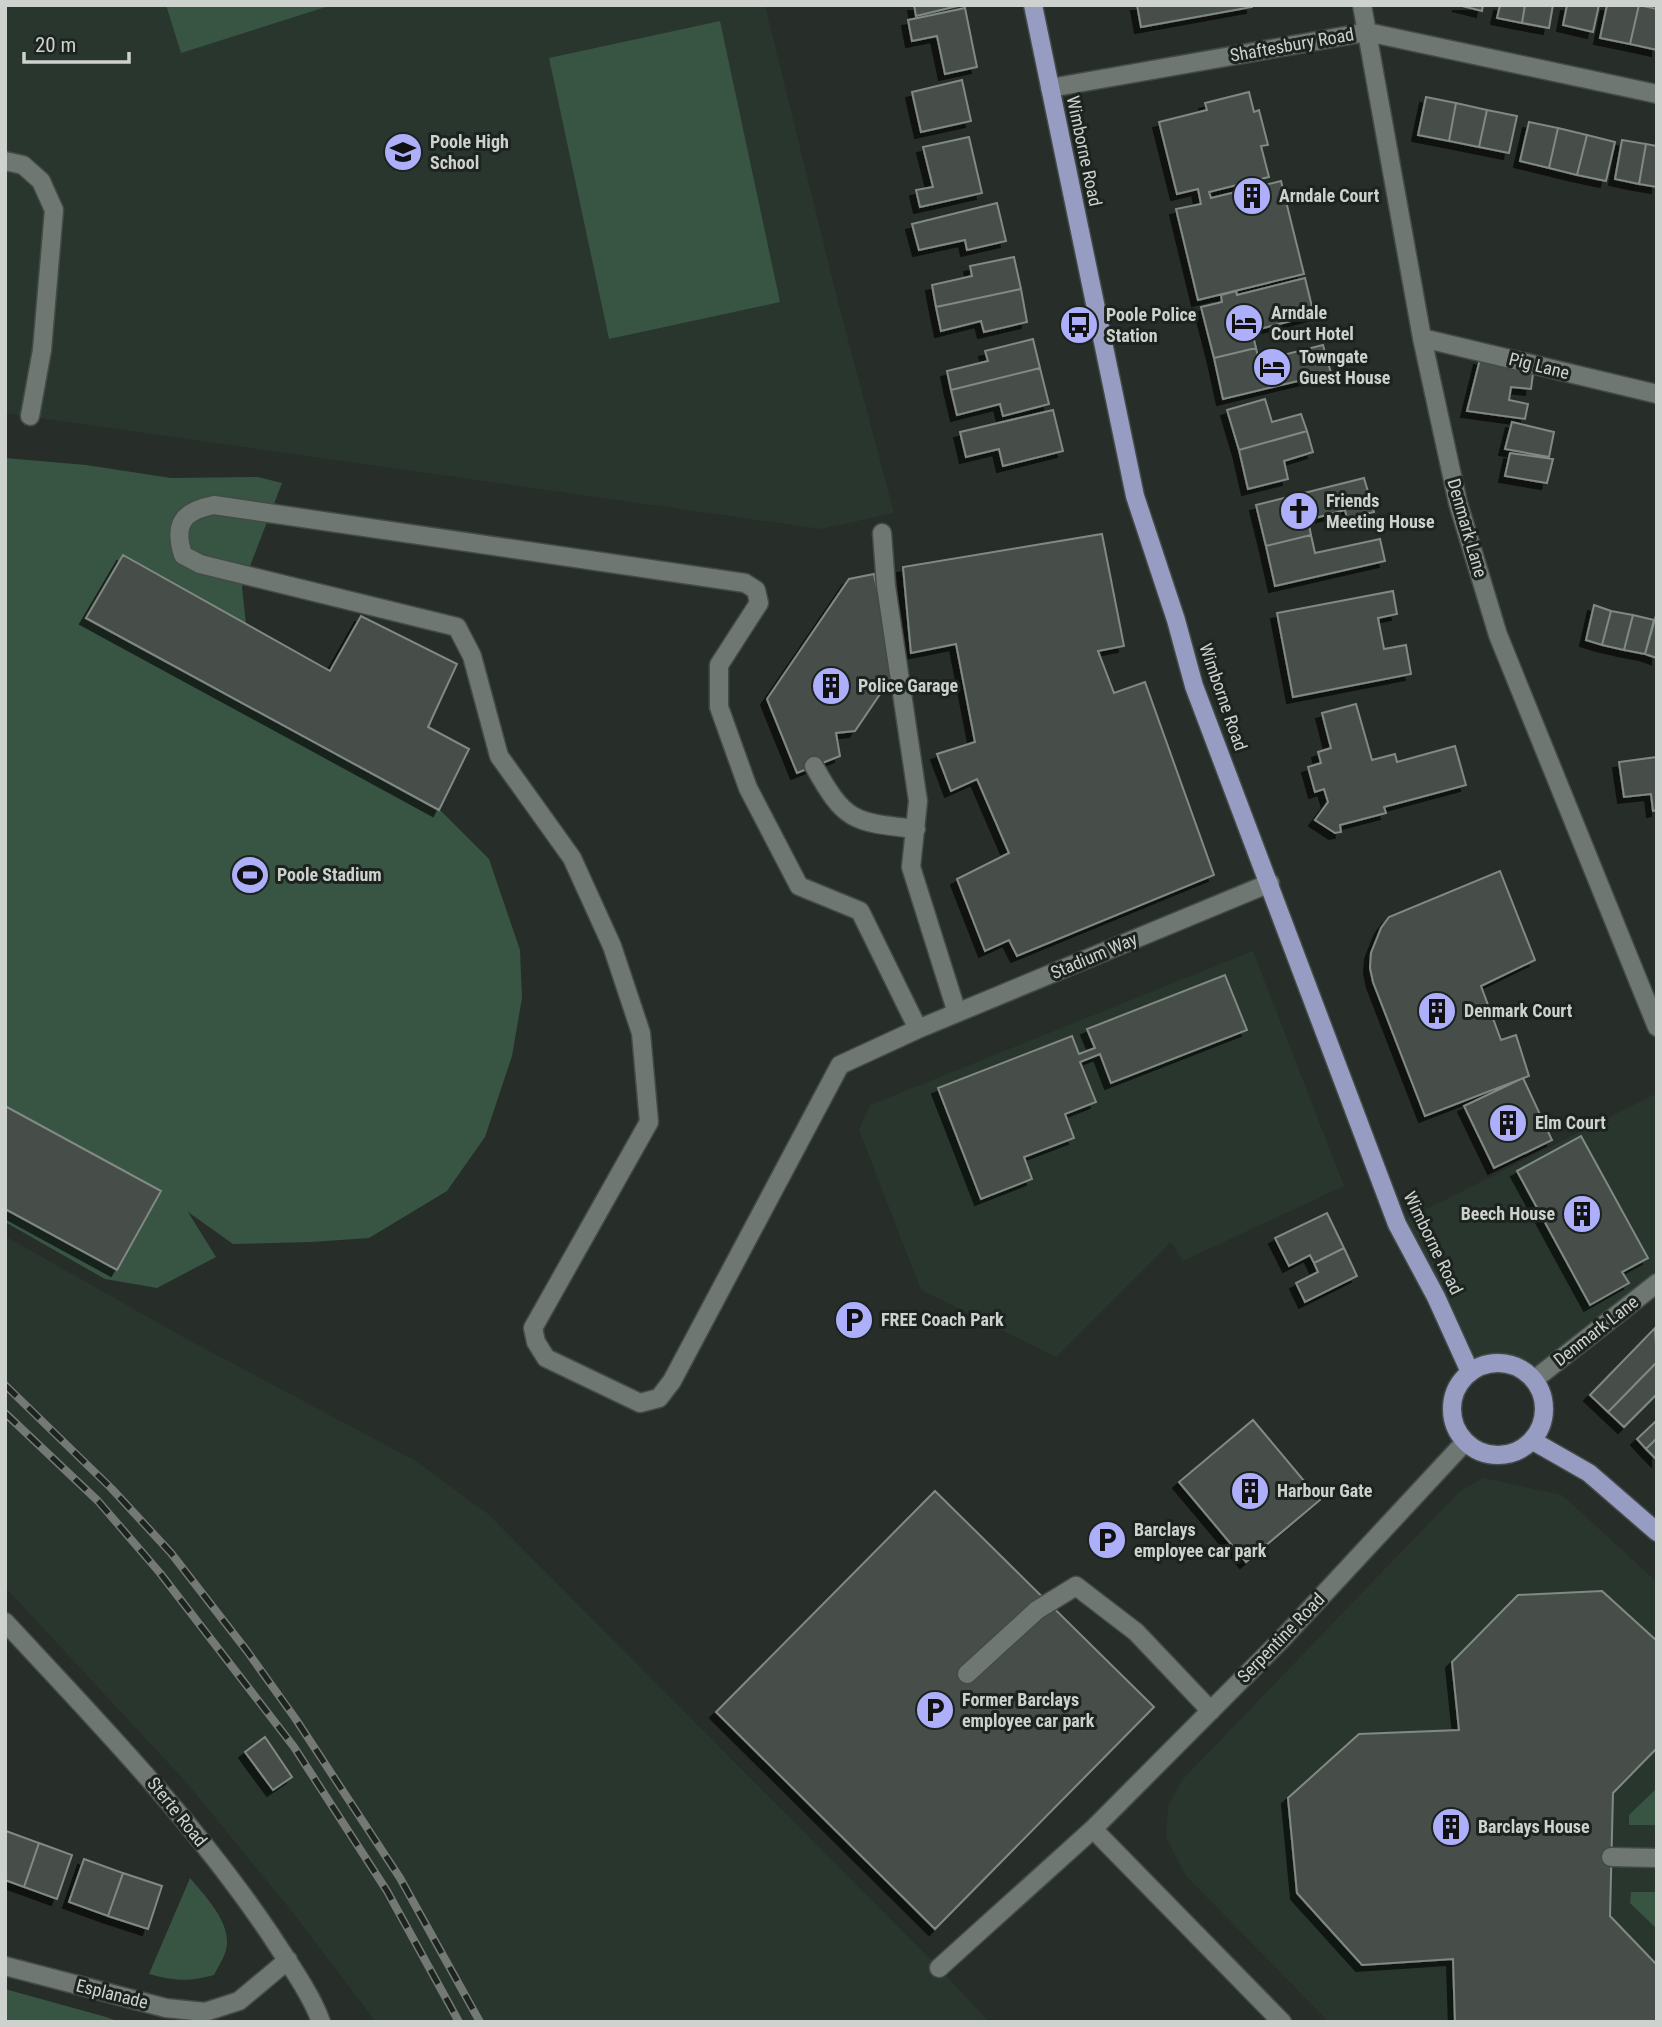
<svg xmlns="http://www.w3.org/2000/svg" width="1662" height="2027" font-family="'Roboto Condensed',sans-serif">
	<defs>
		<filter id="shadow"><feDropShadow dx="-6" dy="6" stdDeviation="0" flood-color="#0009"/></filter>
	</defs>
	<rect width="100%" height="100%" fill="#272d29"/>
	<!-- built -->
	<path fill="#29362e" d="M5,5h760l72,293 57,215 -73,16 -816,-116z
		M1253,951l91,235 -161,75 -12,-19 -115,115 -135,-67 -62,-160 11,-25z
		M1657,1093v190l-122,96 -13,-10 -16,-5 -22,1 -14,7 -73,-148z
		M5,1236l178,101 231,123 73,53 452,455 50,54h-613l-83,-109 -107,-131 -181,-195z
		M1483,1478l79,17 95,87v440h-328l-143,-146 -20,-39 2,-30 14,-27 278,-289z"/>
	<!-- green -->
	<path fill="#385443" d="M166,5h166l-151,48z
		M720,21l60,281 -171,37 -60,-281z
		M5,458l81,7 85,13 87,-1 24,6 -40,104 4,37 84,47 31,-55 96,48c-21,45 -36,74 -38,125l70,70 31,91 2,48 -10,58 -27,81 -38,54 -78,47 -57,4 -79,2 -45,-32 28,45 -59,31 -52,-9 -100,-57z
		M1657,1788v37h-28v-10z
		M190,1878c15,18 43,46 36,72 -2,8 -8,17 -12,25 -23,7 -41,6 -65,-1z
		M1631,1892h26v37l-27,-26z
		M5,1989l101,28 14,5h-115z"/>
	<!-- building -->
	<path fill="#474e4a" stroke="#818984" stroke-width="2" filter="url(#shadow)" d="M914,5h48l-46,11z
		M1137,5h115v2l-111,20z
		M1458,5h25l-1,6z
		M1500,5h25l-3,18 -25,-5z
		M1525,5h28l-4,23 -27,-5z
		M1567,5h32l-6,27 -30,-7z
		M1607,5h32l-9,39 -30,-6z
		M1639,5l18,4v41l-27,-6z
		M965,8l12,59 -32,7 -8,-38 -25,5 -4,-21z
		M962,80l9,41 -50,11 -9,-40z
		M1249,92l5,20 5,-2 9,35 -7,1 8,31 -60,15 2,6 70,-17 23,93 -106,26 -22,-91 25,-5 -3,-15 -21,5 -18,-72 48,-12 -2,-7z
		M1426,97l30,6 -7,38 -31,-6z
		M1456,103l31,7 -8,37 -30,-6z
		M1487,110l30,6 -8,37 -30,-6z
		M1529,122l29,6 -9,40 -29,-7z
		M1558,128l29,7 -10,40 -28,-7z
		M1587,135l28,7 -9,39 -29,-6z
		M969,137l13,56 -62,14 -4,-17 17,-3 -10,-40z
		M1622,140l24,4 -7,40 -24,-5z
		M1646,144l11,2v41l-18,-3z
		M997,203l9,38 -39,9 -2,-10 -46,10 -7,-26z
		M1014,257l7,32 -85,18 -4,-22 40,-9 -2,-10z
		M1305,278l9,37 -62,16 4,17 -42,10 -13,-51 21,-5 -1,-7 15,-4 1,4z
		M1021,289l6,33 -43,10 -3,-11 -40,10 -5,-24z
		M1033,339l7,29 -89,22 -4,-19 41,-10 -3,-10z
		M1323,345l8,28 -108,26 -9,-41 42,-10 3,13z
		M1480,359l37,8v3l16,4 -2,15 -20,-2 -2,13 19,4 -3,15 -58,-8z
		M1040,368l9,36 -46,12 -3,-12 -43,11 -6,-25z
		M1265,399l7,23 29,-8 6,17 -68,19 -12,-40z
		M1053,410l10,41 -60,15 -4,-17 -33,8 -6,-25z
		M1512,422l42,10 -5,25 -44,-8z
		M1307,431l6,21 -29,9 4,18 -40,10 -9,-39z
		M1510,453l43,6 -6,24 -42,-7z
		M1364,478l10,34 -27,6 -2,-8 -37,10 3,15 -45,11 -10,-41z
		M1102,534l22,112 -26,5 16,42 31,-11 69,193 -197,81 -8,-16 -24,11 -28,-72 52,-26 -32,-74 -26,12 -14,-37 38,-12 -19,-98 -45,9 -8,-86z
		M1311,535l4,18 65,-14 5,22 -110,25 -9,-40z
		M123,555l207,116 31,-55 96,48 -29,63 41,22 -30,61 -353,-192z
		M874,574l21,98 -40,59 -19,2 4,23 -43,17 -30,-74 82,-120z
		M1393,591l4,23 -19,4 6,31 22,-4 5,29 -118,23 -16,-84z
		M1594,605l17,6 -9,34 -16,-5z
		M1611,611l22,4 -9,35 -22,-5z
		M1657,612v46l-12,-4z
		M1633,615l21,5 -9,34 -21,-4z
		M1356,704l16,56 23,-6 2,8 58,-16 11,39 -82,22 2,6 -46,12 1,7 -6,1 -20,-13 13,-18 -4,-13 -9,3 -7,-25 13,-4 -3,-11 13,-4 -9,-35z
		M1657,757v53l-4,1 -2,-17 -27,3 -5,-35z
		M1500,871l35,89 -54,26 20,54 15,-5 13,41 -104,40 -52,-134 -3,-14 1,-15 10,-25 8,-11z
		M1225,975l22,55 -136,53 -11,-29 -20,8 16,40 -31,12 9,24 -50,19 8,22 -51,20 -43,-111 134,-52 7,18 16,-6 -8,-19z
		M1523,1078l29,62 -58,28 -30,-62z
		M5,1106l156,85 -44,79 -112,-61z
		M1581,1136l67,122 -26,14 7,11 -39,22 -73,-134z
		M1327,1213l17,35 -30,15 -4,-8 -21,11 -14,-28z
		M1344,1248l13,28 -52,26 -9,-19 22,-11 -4,-9z
		M1655,1328l2,34 -49,50 -18,-17z
		M1657,1362v32l-33,33 -16,-15z
		M1253,1420l67,80 -74,62 -67,-80z
		M1657,1420v18l-11,11 -9,-10z
		M1657,1438v22l-11,-11z
		M935,1491l219,216 -219,222 -219,-217z
		M1602,1591l55,50v107l-44,45 -3,123 47,49v57h-202l-2,-63 -91,6 -65,-72 -9,-95 71,-64 100,-4 -7,-68 66,-67z
		M265,1737l27,40 -19,13 -28,-38z
		M6,1831l33,12 -15,44 -19,-7z
		M39,1843l33,12 -15,44 -33,-12z
		M84,1859l39,14 -15,43 -39,-14z
		M123,1873l39,13 -14,43 -40,-13z"/>
	<g fill="none" stroke-linecap="round" stroke-linejoin="round">
		<defs>
			<path id="minor" d="M1362,5l60,333 36,165 40,132 159,392
				M1050,88l317,-56 290,62
				M5,161l18,4 18,16 13,29 -12,140 -12,66
				M1422,338l235,56
				M214,505l531,78 11,7 3,13 -40,62v42l29,81 51,98 61,25 58,118 -78,36 -168,316 -13,17 -19,5 -94,-45 -10,-16 -3,-14 116,-206 -8,-89 -29,-87 -40,-88 -73,-102 -27,-100 -15,-29 -257,-63 -17,-9c-10,-31 0,-44 31,-50z
				M882,533l4,53 32,215 -7,66 46,146
				M814,766c31,56 39,56 102,63
				M918,1029l352,-146
				M1535,1379l122,-96
				M5,1622c93,100 189,199 265,312 16,25 42,61 51,88
				M967,1674l70,-64 39,-24 60,46 75,79
				M1611,1857l46,1
				M5,1966l161,42 39,4 34,-11 49,-41
				M939,1968l154,-139
				M1282,2022l-189,-193 190,-191 182,-196"/>
			<path id="major" d="M1033,5l102,491 41,124 18,66 203,538 39,73 34,75
				M1452 1409a46 46 0 1 1 92 0a46 46 0 1 1-92 0Z
				M1533,1441l56,32 68,59"/>
		</defs>
		<!-- minor casing -->
		<use href="#minor" stroke="#444b47" stroke-width="21"/>
		<!-- major casing -->
		<use href="#major" stroke="#444b47" stroke-width="21"/>
		<!-- minor -->
		<use href="#minor" stroke="#6f7772" stroke-width="18"/>
		<!-- major -->
		<use href="#major" stroke="#979cc2" stroke-width="18"/>
		<defs>
			<path id="rail" d="M5,1385l107,104 59,64 76,98 48,67 105,160 80,144
				M5,1413l93,88 62,72 134,174 93,144 72,131"/>
		</defs>
		<!-- rail casing -->
		<use href="#rail" stroke="#747975" stroke-width="8"/>
		<!-- rail -->
		<use href="#rail" stroke="#1d2420" stroke-width="5" stroke-dasharray="16" stroke-linecap="butt"/>
	</g>
	<!-- icons -->
	<defs>
		<symbol id="school-disc" viewBox="-11 -11 22 22"><circle r="9.5" fill="#adaffb" stroke="#1d2420"/><path d="M0-5L7-2L0 1L-7-2ZM-4 1L0 2.5L4 1V4Q0 6-4 4Z" fill="#111"/></symbol>
		<symbol id="building-disc" viewBox="-11 -11 22 22"><circle r="9.5" fill="#adaffb" stroke="#1d2420"/><path d="M-4-6H4V6H1V3H-1V6H-4ZM-2.5-4.3h1.7v1.8h-1.7ZM.8-4.3h1.7v1.8H.8ZM-2.5-1h1.7V.8h-1.7ZM.8-1h1.7V.8H.8Z" fill="#111"/></symbol>
		<symbol id="hotel-disc" viewBox="-11 -11 22 22"><circle r="9.5" fill="#adaffb" stroke="#1d2420"/><path d="M-6-4.5h1.5V1H6V5H4.5V3h-9V5H-6ZM-4 0a1.8 1.8 0 1 1 3.6 0ZM.5 0V-2.5h3Q6-2.5 6 0Z" fill="#111"/></symbol>
		<symbol id="bus-disc" viewBox="-11 -11 22 22"><circle r="9.5" fill="#adaffb" stroke="#1d2420"/><path d="M-5-6H5V4H4V6H2V4H-2V6H-4V4H-5ZM-3.5-4V0h7V-4ZM-3.5 1.2v1.5H-2V1.2ZM2 1.2v1.5H3.5V1.2Z" fill="#111"/></symbol>
		<symbol id="church-disc" viewBox="-11 -11 22 22"><circle r="9.5" fill="#adaffb" stroke="#1d2420"/><path d="M-1.2-6h2.4v3.5h3.3v2.4h-3.3V6h-2.4V-.1h-3.3v-2.4h3.3Z" fill="#111"/></symbol>
		<symbol id="stadium-disc" viewBox="-11 -11 22 22"><circle r="9.5" fill="#adaffb" stroke="#1d2420"/><path d="M0-5a6.5 5 0 1 0 0 10a6.5 5 0 1 0 0-10ZM-3.5-1.8h7v3.6h-7Z" fill="#111"/></symbol>
		<symbol id="parking-disc" viewBox="-11 -11 22 22"><circle r="9.5" fill="#adaffb" stroke="#1d2420"/><path d="M-3.5-5.5H1a3.5 3.5 0 0 1 0 7H-1V5.5H-3.5ZM-1-3.4V-.6H.8a1.4 1.4 0 0 0 0-2.8Z" fill="#111"/></symbol>
	</defs>
	<g fill-rule="evenodd">
		<use href="#school-disc" x="381" y="130" width="44" height="44"/>
		<use href="#building-disc" x="1230" y="174" width="44" height="44"/>
		<use href="#hotel-disc" x="1222" y="301" width="44" height="44"/>
		<use href="#bus-disc" x="1057" y="303" width="44" height="44"/>
		<use href="#hotel-disc" x="1250" y="345" width="44" height="44"/>
		<use href="#church-disc" x="1277" y="489" width="44" height="44"/>
		<use href="#building-disc" x="809" y="664" width="44" height="44"/>
		<use href="#stadium-disc" x="228" y="853" width="44" height="44"/>
		<use href="#building-disc" x="1415" y="989" width="44" height="44"/>
		<use href="#building-disc" x="1486" y="1101" width="44" height="44"/>
		<use href="#building-disc" x="1560" y="1192" width="44" height="44"/>
		<use href="#parking-disc" x="832" y="1298" width="44" height="44"/>
		<use href="#building-disc" x="1228" y="1469" width="44" height="44"/>
		<use href="#parking-disc" x="1085" y="1518" width="44" height="44"/>
		<use href="#parking-disc" x="913" y="1688" width="44" height="44"/>
		<use href="#building-disc" x="1429" y="1805" width="44" height="44"/>
	</g>
	<g text-anchor="middle" stroke-width="6" stroke-linejoin="round" paint-order="stroke">
		<!-- street labels -->
		<g font-size="18" fill="#ced2cf" stroke="#1d2420">
			<text transform="translate(1292 45) rotate(-10)" y="6">Shaftesbury Road</text>
			<text transform="translate(1084 151) rotate(78)" y="6">Wimborne Road</text>
			<text transform="translate(1539 366) rotate(14)" y="6">Pig Lane</text>
			<text transform="translate(1467 528) rotate(74)" y="6">Denmark Lane</text>
			<text transform="translate(1223 697) rotate(71)" y="6">Wimborne Road</text>
			<text transform="translate(1094 956) rotate(-23)" y="6">Stadium Way</text>
			<text transform="translate(1433 1243) rotate(64)" y="6">Wimborne Road</text>
			<text transform="translate(1596 1331) rotate(-38)" y="6">Denmark Lane</text>
			<text transform="translate(1281 1638) rotate(-46)" y="6">Serpentine Road</text>
			<text transform="translate(177 1812) rotate(51)" y="6">Sterte Road</text>
			<text transform="translate(112 1994) rotate(14)" y="6">Esplanade</text>
		</g>
		<!-- poi labels -->
		<g font-size="18" font-weight="bold" fill="#ced2cf" stroke="#1d2420" text-anchor="start">
			<text x="430" y="148">Poole High<tspan x="430" dy="21">School</tspan></text>
			<text x="1279" y="202">Arndale Court</text>
			<text x="1271" y="319">Arndale<tspan x="1271" dy="21">Court Hotel</tspan></text>
			<text x="1106" y="321">Poole Police<tspan x="1106" dy="21">Station</tspan></text>
			<text x="1299" y="363">Towngate<tspan x="1299" dy="21">Guest House</tspan></text>
			<text x="1326" y="507">Friends<tspan x="1326" dy="21">Meeting House</tspan></text>
			<text x="858" y="692">Police Garage</text>
			<text x="277" y="881">Poole Stadium</text>
			<text x="1464" y="1017">Denmark Court</text>
			<text x="1535" y="1129">Elm Court</text>
			<text x="1555" y="1220" text-anchor="end">Beech House</text>
			<text x="881" y="1326">FREE Coach Park</text>
			<text x="1277" y="1497">Harbour Gate</text>
			<text x="1134" y="1536">Barclays<tspan x="1134" dy="21">employee car park</tspan></text>
			<text x="962" y="1706">Former Barclays<tspan x="962" dy="21">employee car park</tspan></text>
			<text x="1478" y="1833">Barclays House</text>
		</g>
	</g>
	<!-- border -->
	<rect width="1662" height="2027" fill="none" stroke="#ced2cf" stroke-width="14"/>
	<!-- scale -->
	<path d="M24 52v10h105v-10" fill="none" stroke="#ced2cf" stroke-width="3.5"/>
	<text x="35" y="52" font-size="21" fill="#ced2cf" stroke="#1d2420" stroke-width="5" paint-order="stroke">20 m</text>
</svg>
